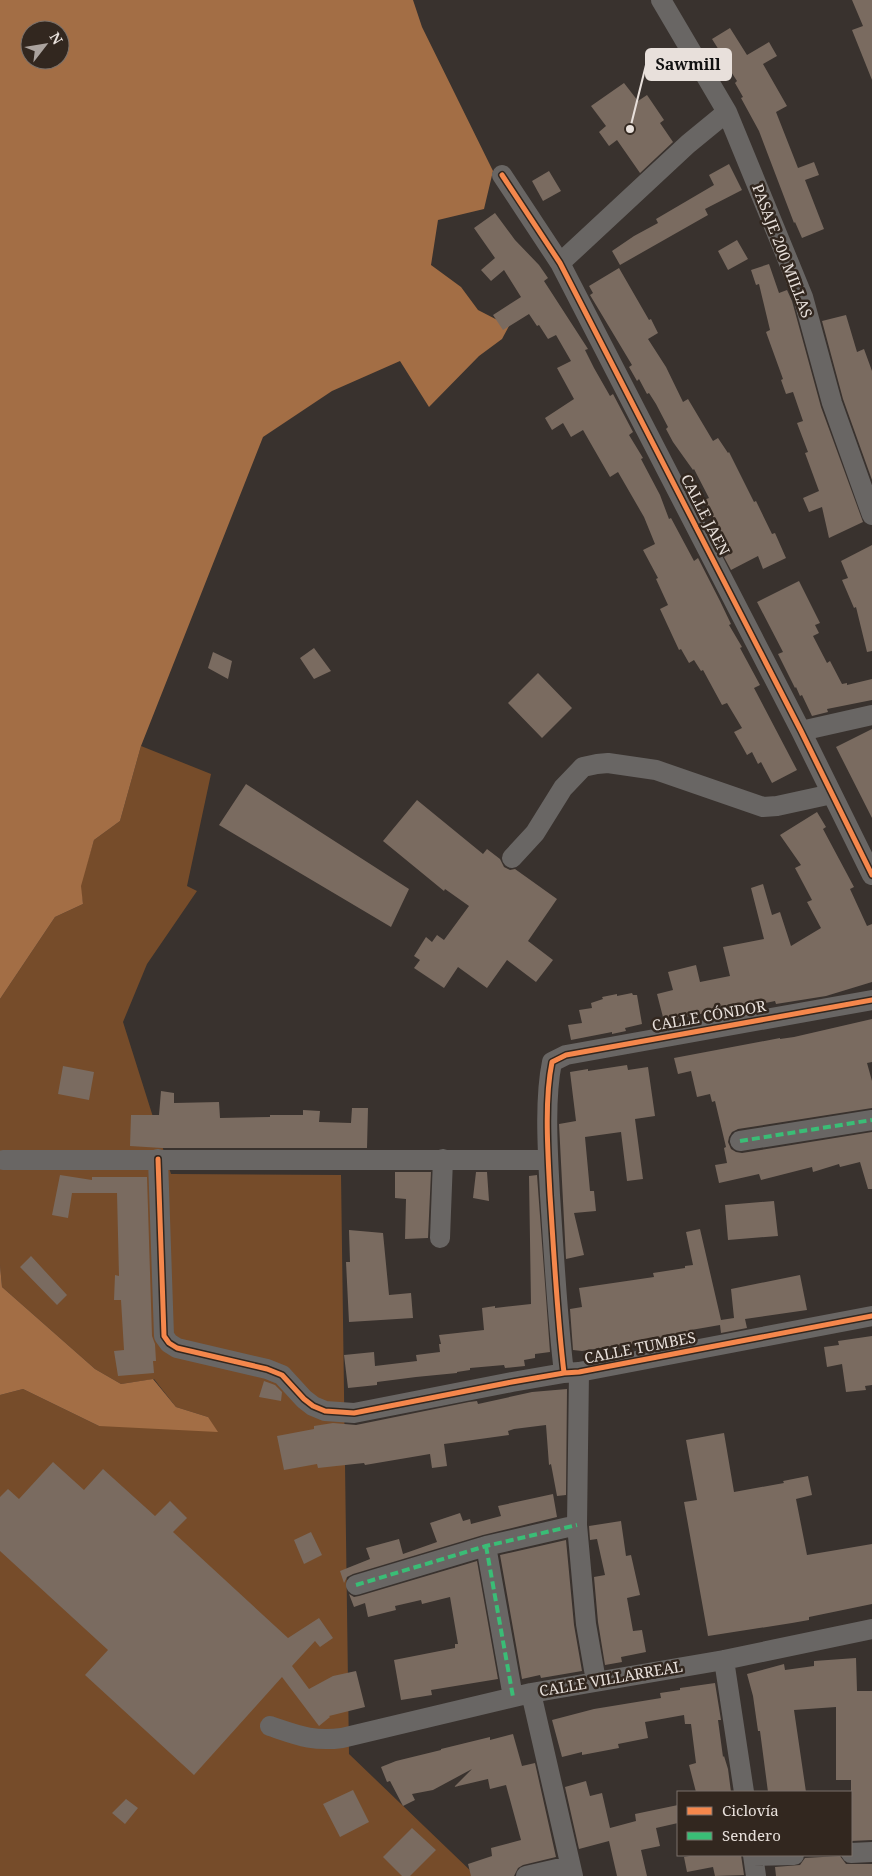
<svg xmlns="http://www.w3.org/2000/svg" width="872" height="1876" font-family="'Noto Serif',serif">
	<rect width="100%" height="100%" fill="#39322e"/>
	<!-- green -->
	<path fill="#764c2a" d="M141,746l70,28 -24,112 10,5 -50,73 -24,58 48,152 170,1 8,579 127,122h-476v-481l23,-6 76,37 109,-9 -32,-10 -22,-28 -33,5 -26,-15 -93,-82 -2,-22v-266l55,-82 28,-13 -3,-18 14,-46 26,-19z"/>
	<!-- water -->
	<path fill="#a36e45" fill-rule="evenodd" d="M0,0h413l9,27 71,144 -9,38 -46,11 -7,45 30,22 17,23 31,16 -7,13 -23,17 -50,51 -29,-46 -68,30 -69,46 -122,309 -21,75 -26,19 -13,46 2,18 -28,13 -55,82zM30,30h30v30h-30z
		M0,1265l2,22 93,82 26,15 32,-5 23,28 32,10 10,15 -119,-6 -76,-37 -23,6z"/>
	<!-- building -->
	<path fill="#7a6b60" d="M852,0h20v80l-20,-50 11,-4z
		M730,28l17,27 22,-13 8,14 -14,8 24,42 -11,6 22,56 16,-6 5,13 -14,5 19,49 -22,9 -7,-16 -1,1 -35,-92 -18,-33 2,-1 -8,-14 2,-2 -9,-14 1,-1 -17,-27z
		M624,83l14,18 9,-6 17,25 -4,3 13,19 -33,31 -23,-33 -8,6 -10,-14 7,-6 -15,-20z
		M729,164l13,26 -37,19 3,6 -88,50 -8,-14 22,-15 24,-13 -2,-4 58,-34 -5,-10z
		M549,171l12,20 -18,10 -11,-20z
		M495,213l20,27 24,25 9,13 -4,3 44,68 -3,1 9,18 16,28 3,-2 20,38 -4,3 14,23 -2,1 19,36 9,24 2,-1 23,43 4,-3 22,43 11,23 -2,1 13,22 -2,1 20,37 -6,3 43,82 -25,13 -11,-21 -3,2 -6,-12 -5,3 -5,-9 -8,-14 8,-4 -15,-25 -5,2 -19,-35 -2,1 -7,-11 -5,3 -8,-14 -2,1 -19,-41 8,-4 -12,-26 2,-1 -15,-28 12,-6 -11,-27 -26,-45 -8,5 -27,-47 -12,7 -8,-14 -11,7 -7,-12 29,-19 -17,-31 14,-7 -15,-26 -8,4 -9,-14 -2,1 -8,-12 -26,16 -10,-15 28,-18 -17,-27 -13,11 -10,-11 14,-12 -21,-30z
		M737,240l11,19 -20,11 -10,-19z
		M769,264l10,29 8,-3 5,11 29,106 42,115 -34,16 -7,-31 -13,5 -6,-14 16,-7 -14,-38 3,-1 -11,-29 6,-2 -10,-29 -7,2 -5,-14 2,-1 -17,-47 4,-2 -11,-46 -3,1 -5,-15z
		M619,268l30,52 2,-1 7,14 -10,6 18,28 17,35 5,-3 25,42 5,-3 10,15 1,-1 25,50 2,-1 16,33 3,-1 11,25 -23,11 -5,-13 -27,14 -7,-13 8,-5 -28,-52 5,-2 -15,-29 -1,1 -20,-28 -7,-13 2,-2 -12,-23 -7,-11 -2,1 -8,-15 -2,2 -8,-14 3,-2 -42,-70 3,-2 -4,-7z
		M846,315l11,37 7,-3 8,22v109l-29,-81 -21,-78z
		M872,545v106l-5,1 -11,-45 -2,1 -12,-28 6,-2 -7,-17z
		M799,581l21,42 -5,2 4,8 -6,3 14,27 3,-2 12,23 5,-1v2l25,-6v21l-45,9 1,3 -16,4 -10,-21 -2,1 -4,-9 -1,1 -17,-34 5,-2 -26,-50z
		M314,648l17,23 -17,8 -14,-21z
		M213,652l19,9 -4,18 -20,-11z
		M538,673l34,35 -30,30 -34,-35z
		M872,729v89l-36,-71z
		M246,784l163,105 -18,38 -172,-102z
		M417,800l66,54 4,-5 13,10 4,8 6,3 5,-1 42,30 -29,42 25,19 -17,22 -29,-22 -20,28 -29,-21 -14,21 -30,-20 6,-8 -6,-4 12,-19 6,5 5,-7 7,5 25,-34 -24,-17 -1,2 -61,-50z
		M817,812l9,15 -3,2 31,58 -4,2 17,37 5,-2v58l-46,14 -50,8 -1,-3 -63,13 -1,-2 -47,9 -7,-27 16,-4 -5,-18 28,-7 4,17 30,-6 -7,-29 41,-8 -13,-51 12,-4 9,31 8,-3 11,34 30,-18 -14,-26 5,-2 -17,-32 6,-3 -21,-30z
		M632,993l1,2h4l5,29 -17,4 1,3 -14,3v-2l-41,8 -3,-15 14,-2 -3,-13 13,-2 -1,-5 12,-4 -1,-2 15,-3v2z
		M872,1019v43l-5,1 5,18v27l-134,21 -6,3 -3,5 -1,5 3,7 5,3 6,1 130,-21v57h-4l-8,-27 -20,5 -1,-3 -26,8 -1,-5 -51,13 -2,-6 -40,9 -4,-18 12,-2 -3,-15 2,-1 -11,-46 -3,1 -2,-8 -13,3 -6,-26 -13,3 -4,-16 106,-20v1l14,-2z
		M627,1065l1,5 20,-3 7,49 -20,3 8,60 -16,2 -6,-49 -36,5 5,54h4l2,20 -22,2 10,42 -18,4 -7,-135 17,-3 -6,-49 18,-3v2z
		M63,1066l31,6 -5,28 -31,-6z
		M161,1091l13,2v10l45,-1 1,16 50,-1v-2h33v-5l17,1 -1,11 32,1 1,-15h16l-1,40h-205l-32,-2 1,-31h28z
		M395,1172h36l-3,66 -23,1 1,-40 -11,-1z
		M476,1172h11l2,29 -16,-3z
		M60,1175l32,5v-3h55l5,159 3,8 1,17h-3l1,12 -36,3 -4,-25 10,-1 -3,-50h-7l1,-25 4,1 -2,-83h-45l-4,25 -16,-3z
		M537,1175l13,177 -15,2v4l-11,2 1,6 -20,2 -1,-3 -34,3v2l-13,2v1l-41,4 -39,5v3l-29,3 -4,-33 30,-3 1,14 42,-5 -1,-6 24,-3 -1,-8h2l-2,-9 45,-5 -2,-22 13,-2v2l36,-4 -2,-128z
		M774,1201l4,35 -50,4 -3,-35z
		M700,1229l21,91 13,-2 -3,-29 69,-14 7,35 -62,9 2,9 -26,5 -1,-8 -29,5 1,2 -14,3 1,4 -15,2 -1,-4 -50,12v-3l-31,5 -9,-1 -3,-41 12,-2 -3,-19 75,-11 -1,-4 32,-5v-2l8,-1 -7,-33z
		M349,1230l34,3 6,62 22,-2 2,25 -64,4 -3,-60h4z
		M31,1256l36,39 -10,10 -37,-38z
		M872,1336v49l-7,1 1,4 -20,2 -4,-28 -15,3 -3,-20 15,-2 -1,-4z
		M264,1381l11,4 7,7 -1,9 -22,-4z
		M567,1389l-1,106 -9,1 -6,-32 -2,1 -3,-40 -32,4 -6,2 1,4 -65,9 3,22 -15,2 -2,-14 -65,11 -1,-2 -46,5 -1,-4 -33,6 -7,-34 37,-7v-3l19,-3 23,2 113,-23 8,-1 1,3 54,-12z
		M724,1433l10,59 50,-9 -1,-2 25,-5 4,19 -16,4 11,56 65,-11v60l-63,13v3l-17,3 -84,13 -24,-134 13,-2 -11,-60z
		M53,1462l31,28 19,-21 52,47 15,-15 17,17 -14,14 115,106 31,-20 14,20 -13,9 -5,-6 -23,25 17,23 24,-13 23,-5 9,36 -36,9 1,1 -11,9 -37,-49 -88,98 -109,-100 23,-25 -108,-99v-54l8,-8 11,10z
		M553,1494l4,23 -74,18 -130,39 -6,3 -3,6 -4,-12 30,-12 -4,-11 33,-9 4,15 34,-12 -7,-19 30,-10 3,8 7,-2 1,5 30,-8 -3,-10z
		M621,1521l5,35 5,-1 9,40 -13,3 6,33 9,-1 4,22 -25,5 1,5 -17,3 -7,-43 -4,-45 11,-2 -8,-36 -7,1 -1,-14z
		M311,1532l11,23 -18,9 -10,-24z
		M566,1540l8,85 8,46 -41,7 -1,-3 -18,4 -22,-124z
		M477,1561l21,118 -67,11 1,5 -31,5 -7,-40 61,-12v-4h3l-8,-47 -28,7 -1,-4 -26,6 1,4 -28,7 -3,-14 -11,4 -5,-13 5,3 5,-1z
		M856,1658l1,33h15v149l-21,1v-61h-15v-73l-42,3 12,82h-38l-8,-61h-2l-5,-35 -6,-22 37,-10 1,6 29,-4v-5z
		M715,1683l6,37h-3l5,37 1,-1 4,13 3,23h-35l-7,-27 7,-2 -5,-39h-6l-1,-9 -39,7 3,16 -30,6 1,4 -37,7v-3l-20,5 -10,-37 42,-11 67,-11 -1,-5 20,-3v-2z
		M513,1734l9,32 13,-3 21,94 -33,8 -5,3 -4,8h-43l-3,-12 24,-8 -1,-8 30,-8 -15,-55 -16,4 -2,-10 -34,8 18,-18 -39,21 -21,4 3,6 -12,6 -13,-25 -3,1 -6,-15 15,-6 45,-11v-1l49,-12v3z
		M586,1781l4,15 12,-3 8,35 26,-7 -1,-7 43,-9v18l-22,5 4,18 -19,4 6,26h-30l-8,-35 -30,8 -14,-62z
		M353,1790l16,32 -29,15 -17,-33z
		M126,1799l12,9 -13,16 -13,-11z
		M412,1828l24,22 -26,26h-8l-19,-19z
		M695,1855h46l3,20 -29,1 -2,-9 -26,5 -3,-15z
		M840,1856l6,8h26v12h-96l-1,-9 25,-2 5,-7z"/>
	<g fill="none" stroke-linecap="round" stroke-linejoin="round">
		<!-- minor -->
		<path stroke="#696664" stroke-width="20" d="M661,0l66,112 76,185 29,106 40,112
			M502,175l58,88 241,468 71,144
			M560,263l128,-119 39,-32
			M801,731l71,-16
			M512,858l23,-25 28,-45 20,-21 14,-3 11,-1 48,7 107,37 14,-1 55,-12
			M740,1141l132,-21
			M158,1159l6,177 5,7 8,5 90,21 15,6 22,24 9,7 12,5 29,2 158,-31 52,-9 15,-1 293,-56
			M3,1160h545
			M440,1238l3,-79
			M579,1372l-2,153 9,99 10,57
			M564,1373c-7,-59 -10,-118 -14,-178 -2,-40 -6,-94 2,-133l14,-7 306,-55
			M486,1546l27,151
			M356,1585l130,-39 91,-21
			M724,1660l20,132
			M531,1693l42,183
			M270,1726c27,9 43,16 72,12l189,-45 193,-33 148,-31
			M851,1853l21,-1
			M753,1855l3,21
			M753,1856l41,-1
			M526,1876l44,-10"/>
		<!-- quiet -->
		<path stroke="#3abd76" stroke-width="4" stroke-dasharray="8 4" stroke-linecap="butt" d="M740,1141l132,-21
			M486,1546l27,151
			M356,1585l130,-39 91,-21"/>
		<defs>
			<path id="cycleway" d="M502,175l58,88 241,468 71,144
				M158,1159l6,177 5,7 8,5 90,21 15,6 22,24 9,7 12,5 29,2 158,-31 52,-9 15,-1 293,-56
				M564,1373c-7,-59 -10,-118 -14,-178 -2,-40 -6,-94 2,-133l14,-7 306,-55"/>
		</defs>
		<!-- cycleway casing -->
		<use href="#cycleway" stroke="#32271f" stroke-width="8"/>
		<!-- cycleway -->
		<use href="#cycleway" stroke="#f5874c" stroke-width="5"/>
	</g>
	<g text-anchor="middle" stroke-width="5" stroke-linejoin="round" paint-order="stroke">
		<!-- street labels -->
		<g font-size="15" fill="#e8e0db" stroke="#32271f">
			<text transform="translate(782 251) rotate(69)" y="5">PASAJE 200 MILLAS</text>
			<text transform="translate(705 515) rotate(63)" y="5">CALLE JAEN</text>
			<text transform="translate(709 1016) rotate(-10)" y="5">CALLE CÓNDOR</text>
			<text transform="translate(640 1348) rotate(-11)" y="5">CALLE TUMBES</text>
			<text transform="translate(611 1679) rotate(-10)" y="5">CALLE VILLARREAL</text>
		</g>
	</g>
	<!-- callouts -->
	<path fill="none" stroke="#e8e0db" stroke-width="2" d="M630 129L646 65"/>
	<circle fill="#e8e0db" stroke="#32271f" stroke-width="2" cx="630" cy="129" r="5"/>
	<rect fill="#e8e0db" stroke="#e8e0db" stroke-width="2" x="646" y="49" width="85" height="31" rx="5"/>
	<g font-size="16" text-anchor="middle" font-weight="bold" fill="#111">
		<text x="688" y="70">Sawmill</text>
	</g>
	<!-- legend -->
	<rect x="677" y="1791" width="175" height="65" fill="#32271f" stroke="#7b716a"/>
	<rect x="687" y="1807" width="25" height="8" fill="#f5874c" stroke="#7b716a"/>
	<text x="722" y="1816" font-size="15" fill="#e8e0db">Ciclovía</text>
	<rect x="687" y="1832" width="25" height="8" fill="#3abd76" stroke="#7b716a"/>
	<text x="722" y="1841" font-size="15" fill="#e8e0db">Sendero</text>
	<!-- north arrow -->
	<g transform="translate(45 45) rotate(59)"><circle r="24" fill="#32271f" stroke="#7b716a"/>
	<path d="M0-4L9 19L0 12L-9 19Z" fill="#aba39e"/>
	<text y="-8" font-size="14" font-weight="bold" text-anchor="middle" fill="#e8e0db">N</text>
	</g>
</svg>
